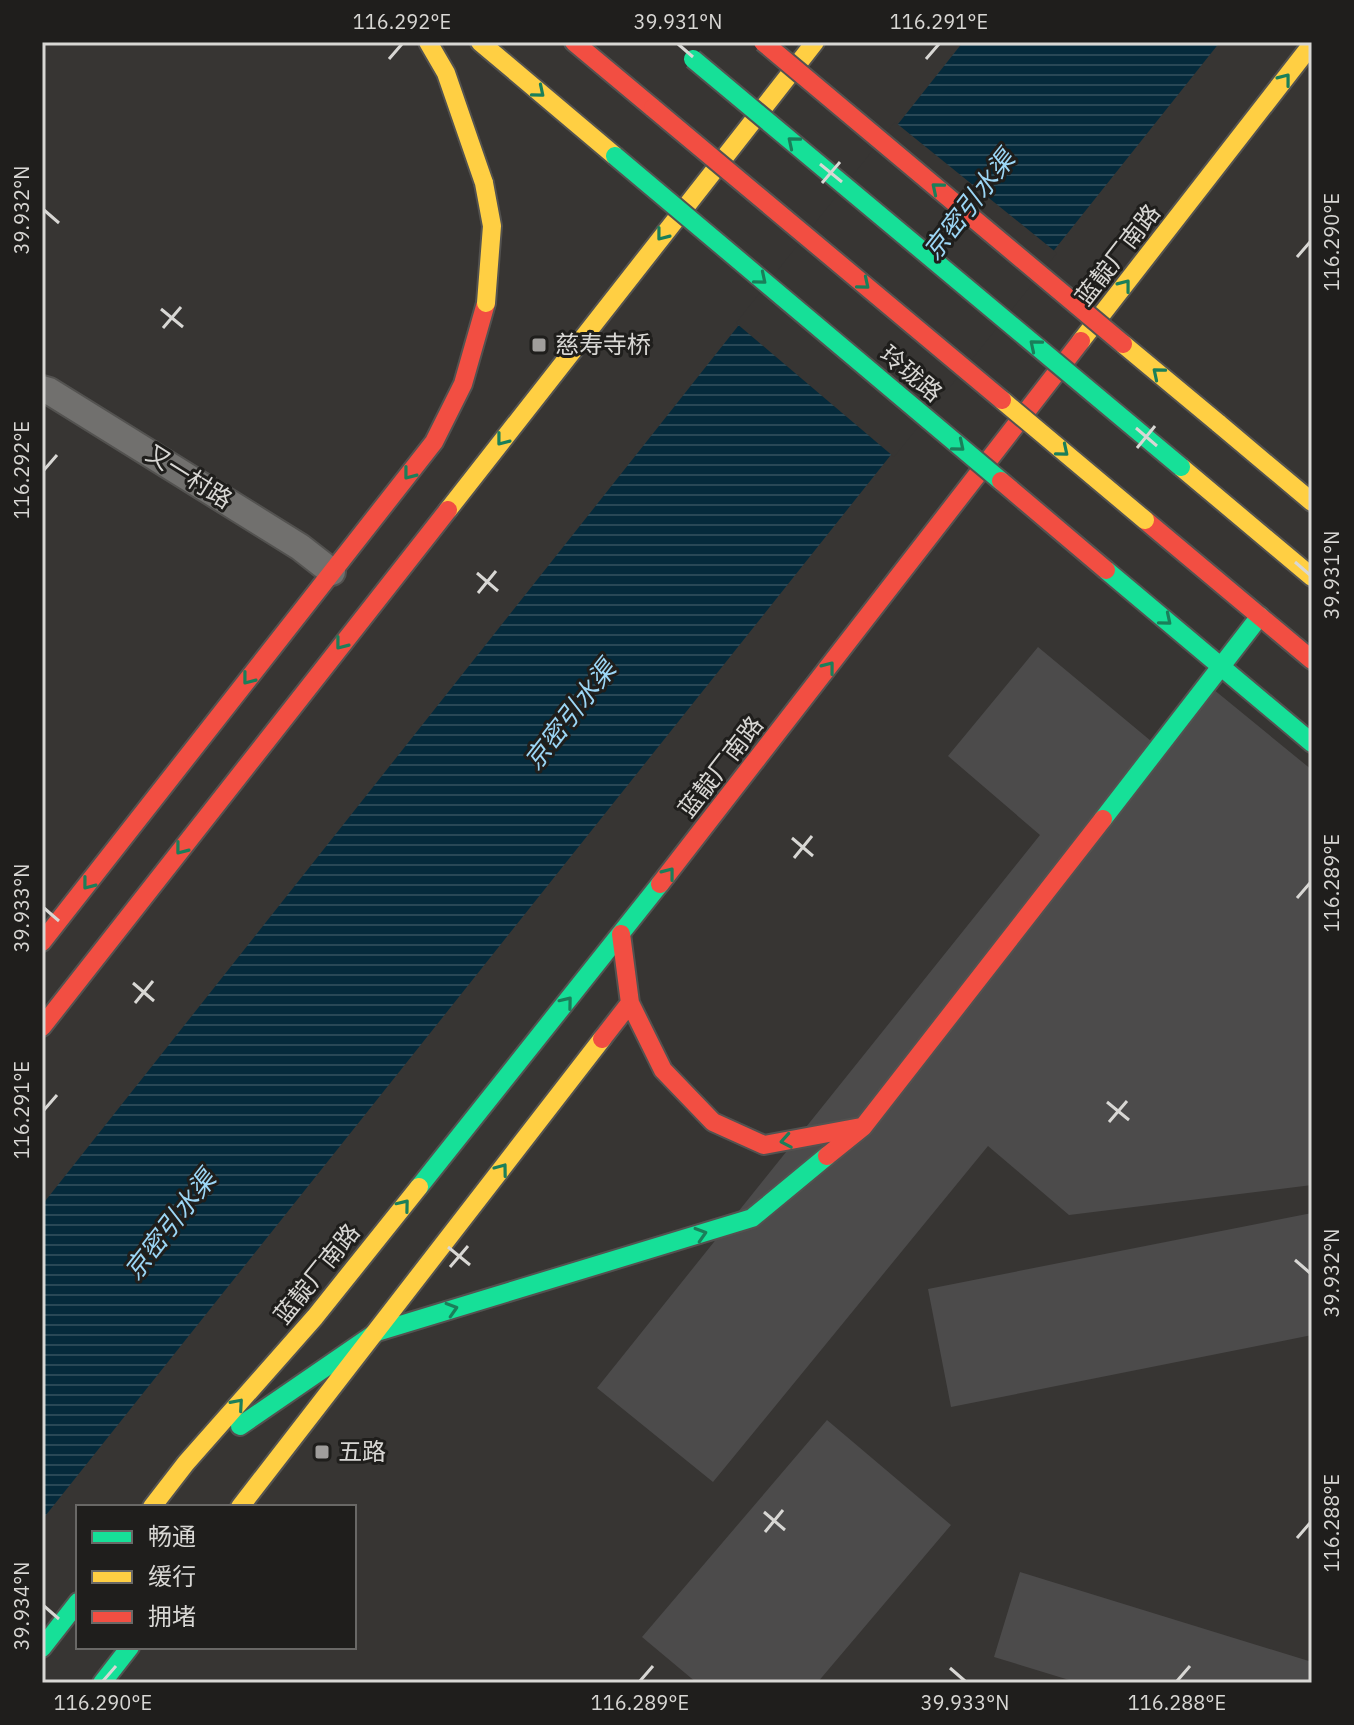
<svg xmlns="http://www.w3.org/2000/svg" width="1354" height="1725" font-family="'IBM Plex Sans','Noto Sans SC',sans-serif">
	<defs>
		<pattern id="water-rules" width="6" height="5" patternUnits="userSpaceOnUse" patternTransform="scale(2)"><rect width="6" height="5" fill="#052a3b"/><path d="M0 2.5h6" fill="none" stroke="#294856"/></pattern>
	</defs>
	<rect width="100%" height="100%" fill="#373533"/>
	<!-- water -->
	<path fill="url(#water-rules)" d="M963,42h257l-1178,1478v-315z"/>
	<!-- pier -->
	<path fill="#373533" d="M895,122l162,131 -163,204 -158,-134z"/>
	<!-- building -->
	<path fill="#4c4b4b" d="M1038,647l125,104 50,-62 99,81v415l-243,30 -81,-69 -275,336 -116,-94 443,-553 -92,-79z
		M1312,1213v122l-361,72 -23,-118z
		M827,1420l124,105 -134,158h-120l-55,-46z
		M1020,1572l292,90v21h-233l-85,-26z"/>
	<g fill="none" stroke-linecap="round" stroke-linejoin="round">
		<defs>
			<path id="street" d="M42,389l7,2 251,156 32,25"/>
			<path id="fast" d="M1106,570l206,173
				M1103,819l157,-203
				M419,1187l241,-303
				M377,1332l375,-114 75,-62
				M240,1426l137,-94
				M42,1648l36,-46
				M102,1683l28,-36"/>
			<path id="slow" d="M428,42l18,31 38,110
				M480,42l135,114
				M1081,341l231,-297
				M1218,423l94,79
				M1181,467l131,110
				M448,510l367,-468
				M152,1507l34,-44 129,-146 104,-130
				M240,1507l362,-468"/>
			<path id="jam" d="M574,42l79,66
				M1145,520l167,140
				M660,884l421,-543
				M621,934l9,69
				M42,942l392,-500 29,-58 23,-81
				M42,1027l406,-517
				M602,1039l28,-36 33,67 50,52 51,23 97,-18
				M827,1156l36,-29 240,-308"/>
		</defs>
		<!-- street casing -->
		<use href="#street" stroke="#535250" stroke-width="30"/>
		<!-- fast casing -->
		<use href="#fast" stroke="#535250" stroke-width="22"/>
		<!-- slow casing -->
		<use href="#slow" stroke="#535250" stroke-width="22"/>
		<!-- jam casing -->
		<use href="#jam" stroke="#535250" stroke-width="22"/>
		<!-- street -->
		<use href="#street" stroke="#71706e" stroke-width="26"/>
		<!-- fast -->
		<use href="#fast" stroke="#16e098" stroke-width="18"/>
		<!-- slow -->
		<use href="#slow" stroke="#ffcf43" stroke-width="18"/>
		<!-- jam -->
		<use href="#jam" stroke="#f24e42" stroke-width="18"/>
		<defs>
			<path id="fast-bridge" d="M693,59l488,408
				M615,156l386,325"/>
			<path id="slow-bridge" d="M484,183l8,43 -6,77
				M1123,344l95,79
				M1002,400l143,120"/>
			<path id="jam-bridge" d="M763,42l360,302
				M653,108l349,292
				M1001,481l105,89"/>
		</defs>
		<!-- fast-bridge casing -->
		<use href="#fast-bridge" stroke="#535250" stroke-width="22" stroke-linecap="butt"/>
		<!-- slow-bridge casing -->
		<use href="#slow-bridge" stroke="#535250" stroke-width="22" stroke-linecap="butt"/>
		<!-- jam-bridge casing -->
		<use href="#jam-bridge" stroke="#535250" stroke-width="22" stroke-linecap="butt"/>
		<!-- fast-bridge -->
		<use href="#fast-bridge" stroke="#16e098" stroke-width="18"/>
		<!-- slow-bridge -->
		<use href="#slow-bridge" stroke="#ffcf43" stroke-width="18"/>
		<!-- jam-bridge -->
		<use href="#jam-bridge" stroke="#f24e42" stroke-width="18"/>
	</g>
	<!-- one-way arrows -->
	<defs><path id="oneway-chevron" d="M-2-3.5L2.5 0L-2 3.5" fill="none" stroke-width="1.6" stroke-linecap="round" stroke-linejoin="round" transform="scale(2)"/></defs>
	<g stroke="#1a7f5a">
		<use href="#oneway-chevron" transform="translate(1285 79) rotate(-52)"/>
		<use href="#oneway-chevron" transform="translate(539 92) rotate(40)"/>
		<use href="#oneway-chevron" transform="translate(793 142) rotate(-140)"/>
		<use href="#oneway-chevron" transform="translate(937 188) rotate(-140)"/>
		<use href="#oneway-chevron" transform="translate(662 235) rotate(128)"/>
		<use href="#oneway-chevron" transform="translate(761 279) rotate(40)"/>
		<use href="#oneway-chevron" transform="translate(864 284) rotate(40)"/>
		<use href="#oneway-chevron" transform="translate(1125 285) rotate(-52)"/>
		<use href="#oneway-chevron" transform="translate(1035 345) rotate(-140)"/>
		<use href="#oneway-chevron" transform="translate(1158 373) rotate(-140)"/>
		<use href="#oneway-chevron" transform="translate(502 440) rotate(128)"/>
		<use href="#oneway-chevron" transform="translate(959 446) rotate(40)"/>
		<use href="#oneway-chevron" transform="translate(1063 451) rotate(40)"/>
		<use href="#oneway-chevron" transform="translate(409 474) rotate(128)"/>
		<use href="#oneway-chevron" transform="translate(1166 620) rotate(40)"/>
		<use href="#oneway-chevron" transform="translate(341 644) rotate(128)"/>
		<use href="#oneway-chevron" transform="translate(829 667) rotate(-52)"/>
		<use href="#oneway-chevron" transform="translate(248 679) rotate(128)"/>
		<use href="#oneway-chevron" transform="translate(181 849) rotate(128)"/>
		<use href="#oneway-chevron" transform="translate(669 873) rotate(-52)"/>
		<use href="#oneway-chevron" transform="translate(88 884) rotate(128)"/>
		<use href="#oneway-chevron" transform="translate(567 1002) rotate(-51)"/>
		<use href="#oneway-chevron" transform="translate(786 1141) rotate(170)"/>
		<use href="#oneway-chevron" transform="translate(502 1169) rotate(-53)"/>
		<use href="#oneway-chevron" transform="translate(404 1205) rotate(-51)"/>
		<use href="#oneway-chevron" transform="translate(701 1234) rotate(-17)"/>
		<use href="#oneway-chevron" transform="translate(452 1309) rotate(-17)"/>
		<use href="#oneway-chevron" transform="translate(238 1404) rotate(-49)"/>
	</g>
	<!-- ticks -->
	<path fill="none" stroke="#d8d7d4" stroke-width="3" d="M678,44l15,13M389,59l13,-15M926,59l13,-15M820,164l22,18M822,183l18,-21M44,210l15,13M1297,257l13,-15M161,309l22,18M163,328l18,-21M1136,428l21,18M1137,448l18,-22M44,470l13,-15M1295,562l15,13M477,573l21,18M478,593l18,-22M792,838l21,18M794,858l18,-22M1297,898l13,-15M44,908l15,13M133,983l21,18M135,1003l18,-22M1107,1102l22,18M44,1110l13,-15M1109,1122l18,-21M448,1247l22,18M1295,1260l15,13M450,1267l18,-21M764,1512l21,18M765,1532l18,-22M1297,1538l13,-15M44,1606l15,13M950,1668l15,13M103,1681l13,-15M640,1681l13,-15M1177,1681l13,-15"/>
	<!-- markers -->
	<g fill="#a09e9c" stroke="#1f1e1c" stroke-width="3">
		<rect x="531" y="337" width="16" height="16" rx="4"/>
		<rect x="314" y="1444" width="16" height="16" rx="4"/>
	</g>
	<g text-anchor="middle" stroke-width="6" stroke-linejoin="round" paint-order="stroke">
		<!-- street labels -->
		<g font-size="24" fill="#d8d7d4" stroke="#1f1e1c">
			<text transform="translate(1118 255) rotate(-52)" y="8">蓝靛厂南路</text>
			<text transform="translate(911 374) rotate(40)" y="8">玲珑路</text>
			<text transform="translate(189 477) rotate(32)" y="8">又一村路</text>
			<text transform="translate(721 767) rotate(-52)" y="8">蓝靛厂南路</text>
			<text transform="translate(317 1274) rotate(-51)" y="8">蓝靛厂南路</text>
		</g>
		<!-- poi labels -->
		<g font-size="24" fill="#d8d7d4" stroke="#1f1e1c" text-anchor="start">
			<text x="555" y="353">慈寿寺桥</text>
			<text x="338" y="1460">五路</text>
		</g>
		<!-- water labels -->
		<g font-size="26" font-style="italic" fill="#9cd6f5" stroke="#1f1e1c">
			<text transform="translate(969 205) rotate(-52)" y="9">京密引水渠</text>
			<text transform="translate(570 715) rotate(-52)" y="9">京密引水渠</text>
			<text transform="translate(170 1225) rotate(-52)" y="9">京密引水渠</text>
		</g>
	</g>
	<!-- border -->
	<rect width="1354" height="1725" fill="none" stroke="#1f1e1c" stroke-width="88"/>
	<!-- legend -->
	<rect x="76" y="1505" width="280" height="144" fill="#1f1e1c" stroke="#696866" stroke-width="2"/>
	<rect x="92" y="1531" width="40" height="12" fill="#16e098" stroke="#696866" stroke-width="2"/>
	<text x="148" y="1545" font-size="24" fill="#d8d7d4">畅通</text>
	<rect x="92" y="1571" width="40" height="12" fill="#ffcf43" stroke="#696866" stroke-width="2"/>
	<text x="148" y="1585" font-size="24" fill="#d8d7d4">缓行</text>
	<rect x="92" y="1611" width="40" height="12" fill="#f24e42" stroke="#696866" stroke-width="2"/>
	<text x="148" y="1625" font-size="24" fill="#d8d7d4">拥堵</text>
	<rect x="44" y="44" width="1266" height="1637" fill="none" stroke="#d8d7d4" stroke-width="3"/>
	<g font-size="20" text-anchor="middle" fill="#d8d7d4">
		<text x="402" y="29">116.292°E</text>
		<text x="678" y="29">39.931°N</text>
		<text x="939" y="29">116.291°E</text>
		<text transform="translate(22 210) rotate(-90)" y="7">39.932°N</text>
		<text transform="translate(1332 242) rotate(-90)" y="7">116.290°E</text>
		<text transform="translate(22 470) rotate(-90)" y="7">116.292°E</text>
		<text transform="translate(1332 575) rotate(-90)" y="7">39.931°N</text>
		<text transform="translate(1332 883) rotate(-90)" y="7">116.289°E</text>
		<text transform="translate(22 908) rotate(-90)" y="7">39.933°N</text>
		<text transform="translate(22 1110) rotate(-90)" y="7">116.291°E</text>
		<text transform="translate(1332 1273) rotate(-90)" y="7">39.932°N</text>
		<text transform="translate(1332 1523) rotate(-90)" y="7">116.288°E</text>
		<text transform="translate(22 1606) rotate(-90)" y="7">39.934°N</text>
		<text x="103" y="1710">116.290°E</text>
		<text x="640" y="1710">116.289°E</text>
		<text x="965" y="1710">39.933°N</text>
		<text x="1177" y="1710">116.288°E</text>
	</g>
</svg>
